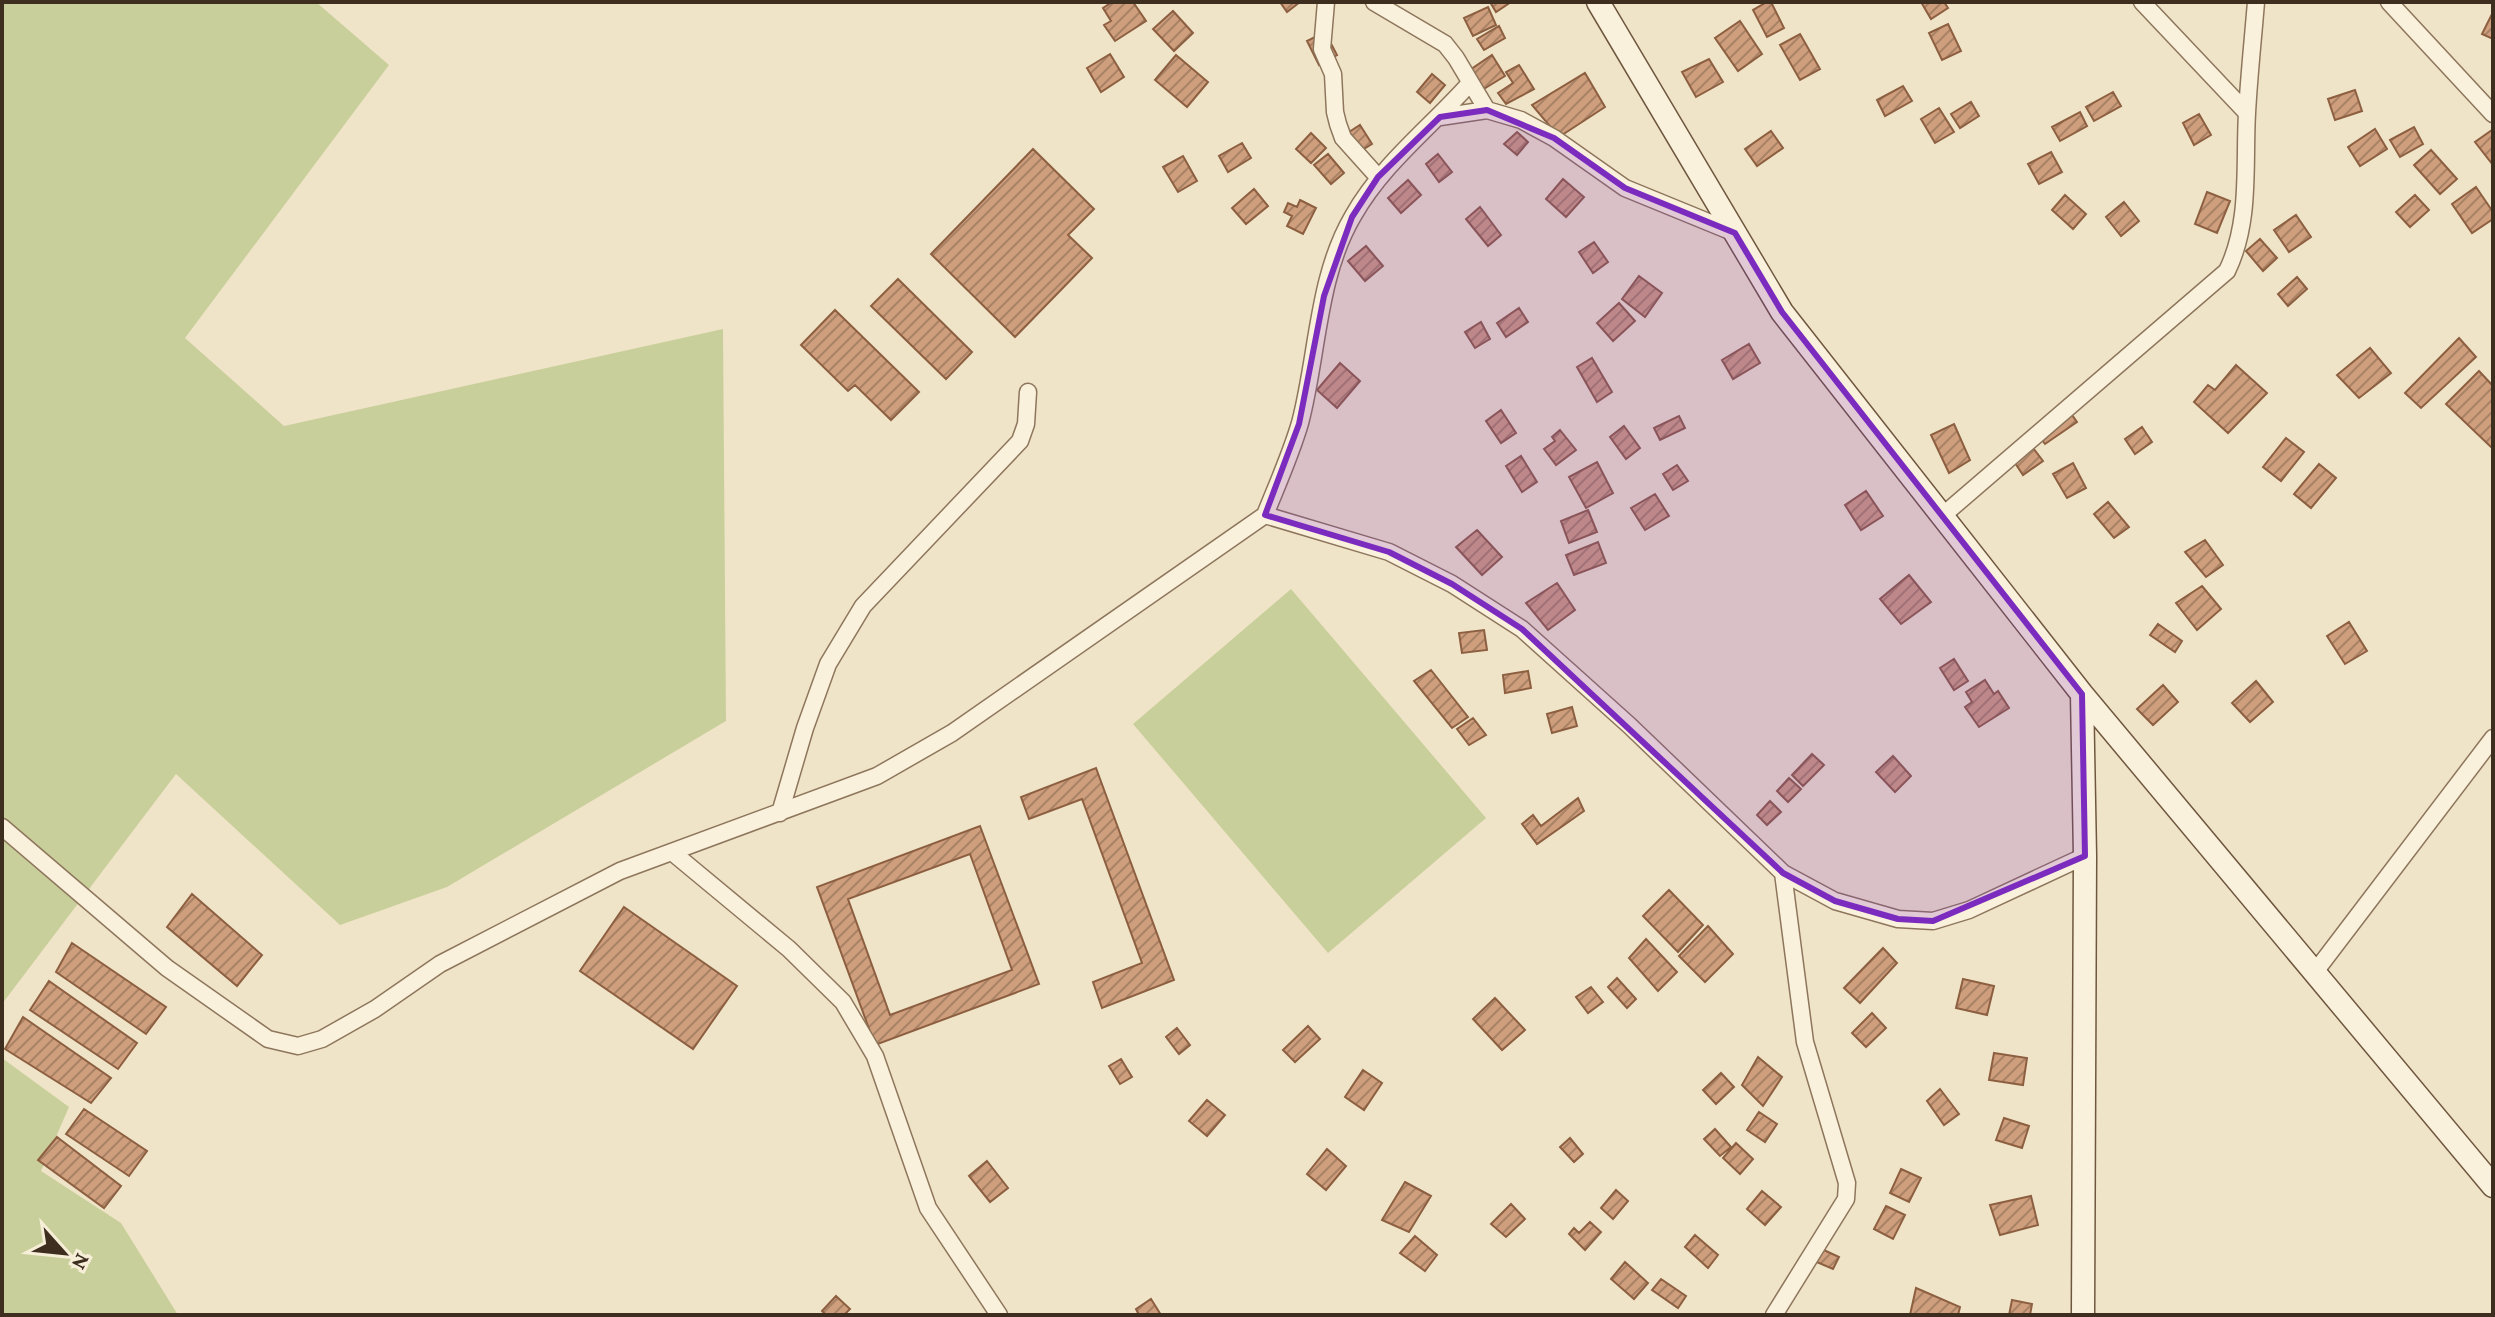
<svg xmlns="http://www.w3.org/2000/svg" width="2495" height="1317" font-family="'Crimson Pro',serif">
	<defs>
		<pattern id="building-hatch" width="6" height="6" patternUnits="userSpaceOnUse" patternTransform="scale(2)"><rect width="6" height="6" fill="#cf9f7d"/><path d="M-1 1l2-2M0 6l6-6M5 7l2-2" fill="none" stroke="#a98266"/></pattern>
	</defs>
	<rect width="100%" height="100%" fill="#f0e4c8"/>
	<!-- green -->
	<path fill="#c9cf9b" d="M2,2h314l73,63 -204,273 99,88 439,-97 3,392 -279,166 -107,38 -164,-151 -174,230z
		M1291,589l195,229 -158,135 -195,-229z
		M2,1058l67,49 -28,64 80,52 57,92h-176z"/>
	<!-- building -->
	<path fill="url(#building-hatch)" stroke="#8d5f41" stroke-width="2" fill-rule="evenodd" d="M1112,2h21l13,19 -31,20 -11,-16 7,-4 -8,-13z
		M1280,2h20l-13,10z
		M1490,2h21l-15,10z
		M1767,2h4l13,26 -17,9 -14,-27z
		M1921,2h23l4,6 -17,11z
		M1488,7l8,18 -23,11 -9,-18z
		M1173,11l20,22 -19,18 -21,-22z
		M2493,12v27l-11,-5z
		M1740,21l22,33 -24,17 -23,-33z
		M1948,24l13,27 -19,9 -13,-27z
		M1499,26l6,12 -21,12 -7,-11z
		M1325,32l12,23 -18,10 -12,-24z
		M1800,34l20,35 -20,11 -20,-35z
		M1110,54l14,23 -23,15 -14,-24z
		M1176,55l32,27 -21,25 -32,-27z
		M1492,55l13,21 -31,19 -13,-19z
		M1709,59l14,23 -27,15 -14,-25z
		M1519,65l15,24 -28,15 -8,-11 15,-10 -7,-11z
		M1585,73l20,34 -46,30 -27,-32z
		M1432,74l13,11 -15,18 -13,-11z
		M1903,86l9,15 -27,15 -8,-16z
		M2355,90l7,21 -27,9 -7,-21z
		M2113,92l8,14 -27,15 -8,-14z
		M1971,102l8,14 -19,12 -9,-14z
		M1939,108l15,24 -19,11 -14,-24z
		M2080,112l7,14 -27,15 -8,-14z
		M2199,114l12,21 -17,10 -11,-22z
		M1360,125l12,19 -15,9 -11,-19z
		M2414,127l9,17 -23,13 -10,-17z
		M2375,129l12,20 -27,17 -12,-19z
		M2492,130l1,2v33l-18,-23z
		M1771,131l12,17 -26,18 -12,-17z
		M1517,132l11,10 -11,13 -13,-11z
		M1311,133l15,15 -15,15 -15,-14z
		M1242,143l9,15 -23,14 -9,-16z
		M1033,149l61,60 -26,26 24,23 -77,79 -84,-83z
		M2431,150l26,29 -17,15 -26,-29z
		M2051,152l11,20 -23,12 -11,-20z
		M1328,154l16,19 -13,11 -17,-19z
		M1438,154l14,18 -13,10 -13,-18z
		M1183,156l14,25 -19,11 -15,-25z
		M1563,179l21,18 -18,20 -20,-18z
		M1408,180l13,15 -20,18 -13,-15z
		M2476,187l17,25v7l-21,14 -20,-29z
		M1254,189l14,17 -22,18 -14,-16z
		M2207,192l23,9 -13,32 -22,-9z
		M2065,195l21,19 -13,15 -21,-19z
		M2415,195l14,15 -19,17 -14,-15z
		M1300,200l16,8 -13,26 -16,-8 5,-10 -8,-4 4,-9 9,4z
		M2124,202l15,19 -18,15 -15,-19z
		M1480,207l21,28 -13,11 -22,-27z
		M2296,215l15,22 -22,15 -15,-22z
		M2260,239l17,19 -14,13 -17,-20z
		M1594,242l14,20 -15,11 -14,-21z
		M1366,246l17,20 -18,15 -17,-20z
		M1639,276l23,17 -17,24 -23,-18z
		M2297,277l10,12 -19,17 -10,-12z
		M898,279l74,73 -26,27 -75,-73z
		M1619,303l16,18 -22,20 -16,-18z
		M1519,308l9,14 -22,15 -9,-14z
		M835,310l84,82 -28,28 -36,-35 -7,6 -47,-46z
		M1481,322l9,17 -15,9 -10,-16z
		M2459,338l17,19 -55,51 -16,-15z
		M1749,344l11,19 -27,16 -11,-19z
		M2370,348l21,25 -32,25 -22,-23z
		M1592,358l20,34 -15,10 -20,-35z
		M1340,363l20,18 -23,27 -20,-18z
		M2236,365l31,28 -39,40 -34,-31 14,-17 7,5z
		M2479,371l14,15v63l-47,-45z
		M2065,405l12,17 -32,22 -11,-14z
		M1501,410l15,23 -15,10 -15,-22z
		M1679,416l6,12 -25,12 -6,-12z
		M1954,424l16,36 -21,13 -18,-38z
		M1624,426l16,22 -14,11 -16,-22z
		M2142,427l10,15 -17,12 -10,-15z
		M1560,430l16,20 -20,15 -12,-16 11,-8 -3,-4z
		M2286,438l18,14 -23,29 -18,-14z
		M2030,444l13,17 -20,14 -10,-15z
		M1521,456l16,26 -15,10 -16,-26z
		M1597,462l16,31 -27,15 -17,-31z
		M2073,463l13,25 -19,10 -14,-24z
		M2319,464l17,14 -25,30 -17,-14z
		M1677,465l11,16 -15,9 -10,-16z
		M1866,491l17,25 -22,14 -16,-25z
		M1655,494l14,22 -24,14 -14,-22z
		M2108,502l21,25 -15,11 -20,-24z
		M1588,510l9,22 -28,11 -8,-22z
		M1477,530l25,27 -20,18 -26,-28z
		M2205,540l18,25 -17,12 -21,-25z
		M1598,542l8,21 -32,12 -8,-20z
		M1909,575l22,27 -30,22 -21,-25z
		M1557,583l18,27 -27,20 -22,-27z
		M2202,586l19,23 -24,21 -21,-27z
		M2349,622l18,29 -22,13 -18,-28z
		M2158,624l24,17 -7,11 -25,-17z
		M1484,630l3,20 -25,3 -3,-20z
		M1954,659l14,22 -14,9 -14,-22z
		M1431,670l37,47 -16,11 -38,-47z
		M1528,671l3,17 -26,5 -2,-18z
		M1985,680l9,14 4,-3 11,17 -30,19 -14,-20 7,-5 -6,-10z
		M2256,681l17,21 -23,20 -18,-19z
		M2163,685l15,17 -25,23 -16,-16z
		M1572,707l5,19 -25,7 -5,-19z
		M1473,718l13,17 -17,10 -12,-16z
		M1812,754l12,11 -21,21 -11,-11z
		M1893,756l18,20 -16,16 -19,-20z
		M1096,768l78,212 -72,28 -9,-26 49,-19 -60,-164 -53,20 -8,-22z
		M1789,778l12,11 -13,13 -11,-11z
		M1578,798l6,13 -47,33 -15,-20 11,-9 8,11z
		M1770,801l11,11 -14,13 -10,-10z
		M980,826l59,158 -164,61 -58,-158zM970,854l42,116 -122,45 -42,-116z
		M1669,890l34,35 -25,27 -35,-36z
		M192,894l70,61 -25,31 -70,-59z
		M624,907l113,79 -44,63 -113,-78z
		M1708,926l25,28 -28,28 -26,-26z
		M1646,939l31,33 -19,19 -29,-33z
		M72,943l94,64 -20,27 -90,-62z
		M1883,948l14,15 -37,40 -16,-15z
		M1617,978l19,21 -9,9 -19,-21z
		M1963,979l31,7 -7,29 -31,-7z
		M49,981l88,62 -19,26 -88,-59z
		M1591,987l12,15 -15,11 -12,-16z
		M1495,998l30,32 -23,20 -29,-31z
		M1872,1013l14,15 -20,19 -14,-14z
		M23,1017l88,61 -20,25 -86,-54z
		M1308,1026l12,13 -25,23 -12,-12z
		M1177,1028l13,17 -11,9 -13,-17z
		M1994,1053l33,5 -4,27 -34,-5z
		M1758,1057l24,20 -19,29 -21,-21z
		M1121,1059l11,18 -12,7 -11,-18z
		M1363,1070l19,13 -18,27 -19,-13z
		M1721,1073l13,14 -18,17 -13,-14z
		M1940,1089l19,25 -15,11 -17,-24z
		M1207,1100l18,15 -18,21 -18,-15z
		M84,1109l63,42 -18,25 -63,-42z
		M1759,1112l18,12 -12,18 -18,-12z
		M2004,1118l25,8 -7,22 -26,-8z
		M1715,1129l16,18 -11,9 -16,-17z
		M57,1137l64,49 -17,22 -66,-48z
		M1570,1138l13,16 -9,8 -14,-15z
		M1736,1143l17,16 -13,15 -17,-16z
		M1327,1149l19,17 -20,24 -19,-16z
		M987,1161l21,27 -18,14 -21,-26z
		M1901,1169l20,9 -12,24 -19,-9z
		M1405,1182l26,14 -22,36 -27,-12z
		M1616,1190l12,11 -15,18 -12,-11z
		M1762,1191l19,16 -16,18 -18,-16z
		M2031,1196l7,29 -38,10 -10,-30z
		M1511,1204l14,15 -19,18 -15,-13z
		M1886,1206l19,9 -12,24 -19,-10z
		M1590,1222l11,10 -16,18 -16,-16 5,-6 5,5z
		M1695,1235l23,20 -10,13 -23,-21z
		M1415,1236l22,19 -12,16 -25,-18z
		M1813,1245l26,12 -6,12 -28,-12z
		M1625,1262l23,21 -14,16 -23,-20z
		M1661,1279l25,17 -8,12 -26,-18z
		M1916,1288l44,19 -2,8h-48z
		M836,1296l14,13 -6,6h-18l-4,-4z
		M1151,1299l10,16h-22l-3,-6z
		M2012,1300l20,4 -2,11h-21z"/>
	<g fill="none" stroke-linecap="round" stroke-linejoin="round">
		<defs>
			<path id="street" d="M1326,2l-4,47 11,25 2,38 3,12 5,14 35,39
				M1374,2l71,42 11,14 31,52
				M2142,2l105,111
				M2389,2l104,112
				M1440,117l47,-7 34,10 33,18 71,50 110,45
				M1265,515c12,-30 26,-61 35,-92 18,-68 17,-146 53,-207 30,-53 78,-89 117,-133
				M1941,517l286,-246c24,-49 17,-105 20,-158 2,-37 6,-74 9,-111
				M780,813l25,-85 23,-64 35,-58 157,-165 6,-17 2,-32
				M2,827l165,141 101,71 30,7 24,-7 53,-30 65,-45 180,-93 257,-95 75,-43 313,-218 124,37 63,32 70,45 108,97 153,147 52,28 63,18 35,2 36,-11 116,-54
				M672,852l117,97 54,53 32,54 53,152 71,107
				M2315,972l178,-234
				M1774,1315l72,-116 1,-16 -42,-141 -22,-169"/>
			<path id="secondary" d="M1598,2l184,310 300,382 411,492
				M2082,694l3,162 -2,459"/>
		</defs>
		<!-- street casing -->
		<use href="#street" stroke="#8d765c" stroke-width="19"/>
		<!-- secondary casing -->
		<use href="#secondary" stroke="#6f573f" stroke-width="25"/>
		<!-- street -->
		<use href="#street" stroke="#faf1dc" stroke-width="16"/>
		<!-- secondary -->
		<use href="#secondary" stroke="#faf1dc" stroke-width="22"/>
	</g>
	<!-- marked area -->
	<path fill="#7b2cbf" fill-opacity="0.2" stroke="#7b2cbf" stroke-width="6" stroke-linejoin="round" d="M1487,110l67,28 71,50 110,45 47,79 300,382 3,162 -152,65 -35,-2 -63,-18 -52,-28 -261,-244 -70,-45 -63,-32 -124,-37 34,-91 25,-128 28,-79 26,-40 62,-60z"/>
	<!-- border -->
	<rect width="2495" height="1317" fill="none" stroke="#3d2e20" stroke-width="8"/>
	<!-- north arrow -->
	<g transform="translate(64 1253) rotate(117)" stroke="#f7eed8" stroke-width="6" paint-order="stroke">
	<path d="M0-6L14 30L0 20L-14 30Z" fill="#3d2e20"/>
	<text y="-12" font-size="22" font-weight="bold" text-anchor="middle" fill="#3d2e20">N</text>
	</g>
</svg>
